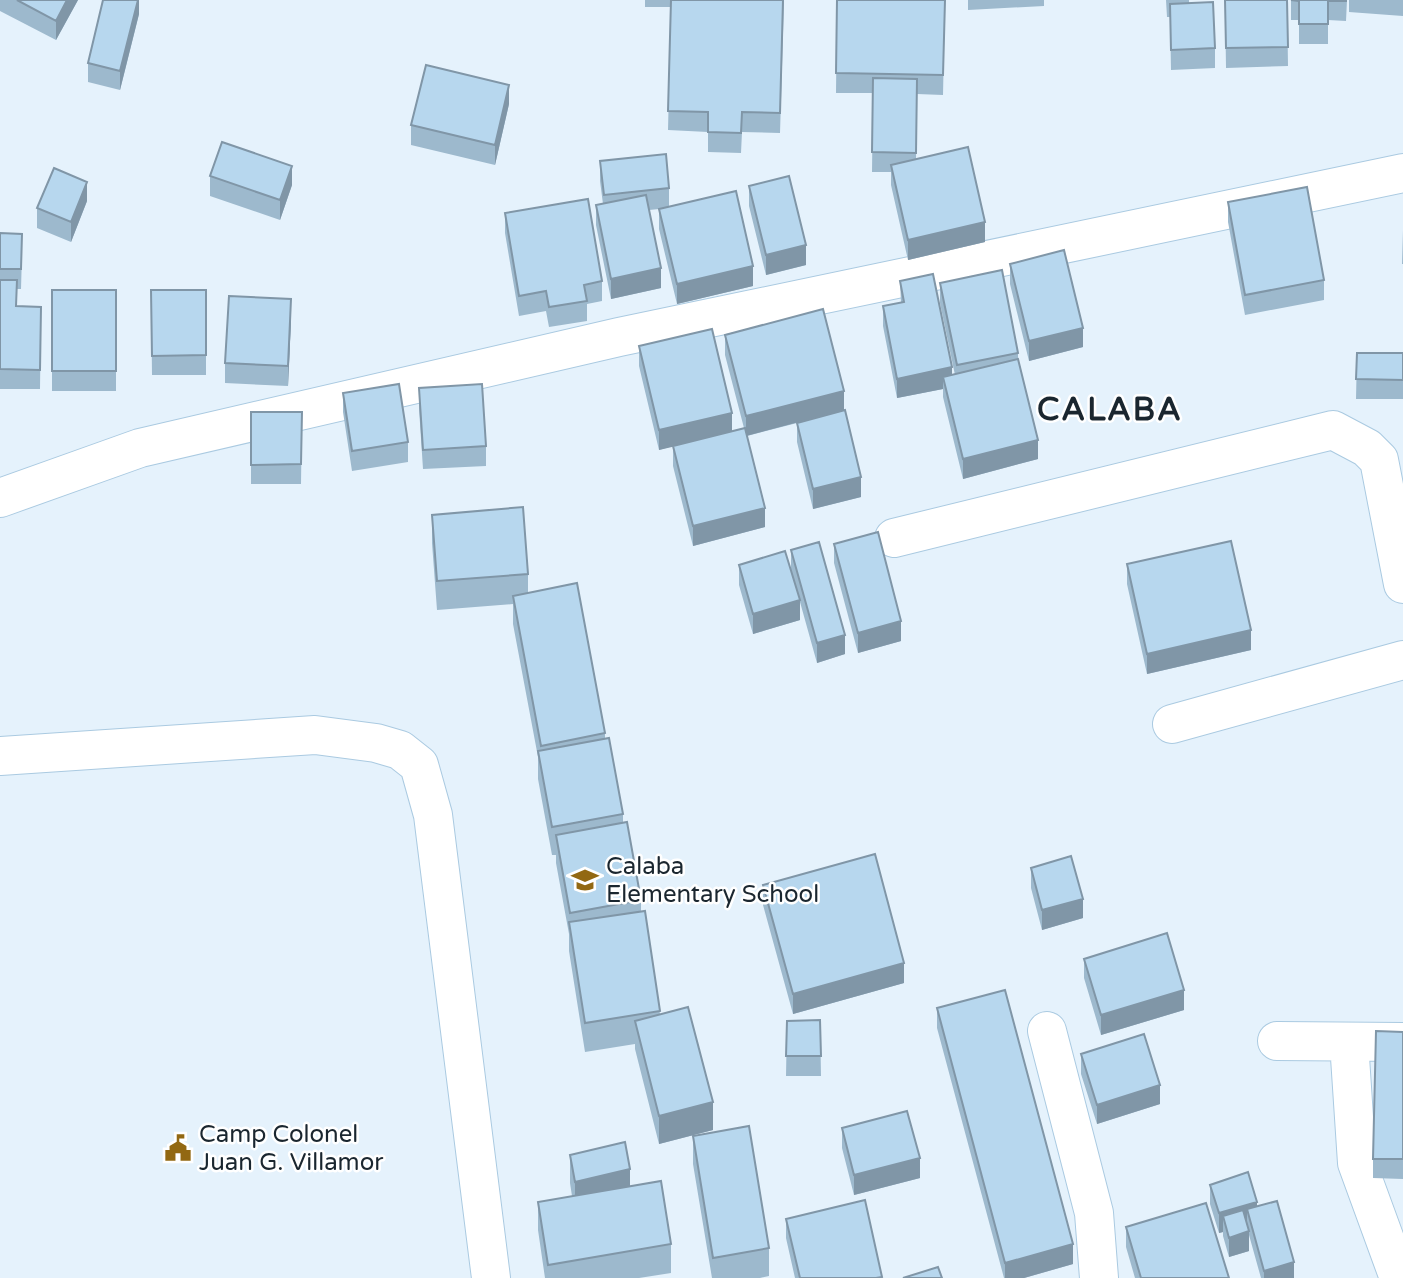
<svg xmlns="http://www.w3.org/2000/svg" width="1403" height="1278" font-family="'Varela Round',sans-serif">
	<rect width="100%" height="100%" fill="#e5f2fc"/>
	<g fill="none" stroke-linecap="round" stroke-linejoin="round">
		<defs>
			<path id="minor" d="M0,498l140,-50 479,-111 784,-164
				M894,538l439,-108 34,18 12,12 24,124
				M1172,724l231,-64
				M0,756l315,-21 61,8 24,7 19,15 14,50 58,463
				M1047,1031l47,182 5,65
				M1277,1041l126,1
				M1349,1042l8,121 42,115"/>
		</defs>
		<!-- minor casing -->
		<use href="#minor" stroke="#aacae1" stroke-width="40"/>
		<!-- minor -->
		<use href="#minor" stroke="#fff" stroke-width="38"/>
	</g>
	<!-- wall -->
	<path fill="#9db9cd" d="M0,0h78l-22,40 -56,-29z
		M139,0v14l-19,76 -32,-8v-19z
		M645,0h139l-4,133 -38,-1 -1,21 -33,-1v-20l-40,-2 3,-123h-26z
		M837,0h108l-2,95 -26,-1 -1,65 69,83 -77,18 -17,-75v-13h-19l1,-79h-37z
		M968,0h76v6l-76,4z
		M1166,0h23v3l26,45v20l-44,2 -1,-53h-3z
		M1225,0h62l1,66 -62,2z
		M1291,0h56l-1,21 -18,-1v24h-29v-24h-8z
		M1349,0h54v16l-54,-4z
		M509,104l-14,61 -84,-20v-20z
		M600,161l69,27v19l84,79 -76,18 -18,-75v-20l-10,1 12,78 -50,11 -15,-74v-20l7,-1 -3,-23z
		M210,176l82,9 -12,35 -70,-24z
		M749,186l57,79 -40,10 -17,-69z
		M87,201l-16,41 -34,-14v-20z
		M1228,202l96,78v20l-79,15 -17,-93z
		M505,213l97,68v20l-15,3v17l-38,6 -3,-16 -27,5 -14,-83z
		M1403,230v34h-1z
		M0,233l22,21 -1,35h-4v17l24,1 -1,82h-40z
		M1010,264l73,83 -54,14 -19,-77z
		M900,281l52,94h3l-15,-72v-20l78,70v6l20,100 -75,20 -20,-82v-8l-46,9 -14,-72v-20l18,-3z
		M52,290h64v101h-64z
		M151,290h55v85h-54z
		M291,319l-3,67 -63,-3v-20z
		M725,335l119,75 17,87 -48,12 -16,-67v-19l-50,13 18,91 -72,19 -20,-80v-20l-14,4 -20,-84v-20l93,85 12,-3 -19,-73z
		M1357,353h46v46h-47z
		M419,388l67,58v20l-63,3 -4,-61z
		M343,393l65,49v20l-56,9 -9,-59z
		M251,412h51l-1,72h-50z
		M432,515l96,59v19l77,140v5l18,76v8l18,78v11l19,103 53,116 -54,14 -24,-95v-5l-50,8 -16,-101v-17l-13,-71v-8h-4l-14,-76v-22l-25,-133v-20l-76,6 -5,-67z
		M834,544l67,97 -43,12 -24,-90z
		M791,550l54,104 -28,9 -17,-61v18l-47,14 -14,-49v-20l52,4z
		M1127,564l124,86 -104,24 -20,-90z
		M1031,868l52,50 -41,12 -11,-42z
		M763,885l141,98 -111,31 -30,-109z
		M1084,959l100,51 -83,25 -17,-57z
		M937,1008l136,256 -49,14h-20l-67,-250z
		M820,1020l1,56h-35l1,-55z
		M1403,1032v147l-30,-1v-19z
		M1081,1054l79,50 -63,20 -16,-50z
		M842,1128l78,50 -66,17 -12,-47z
		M693,1136l76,112v28l-9,2h-48l-19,-114z
		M570,1155l60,31 41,58v29l-32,5h-94l-7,-48v-28l34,-6 -2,-13z
		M1210,1185l47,21 37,72h-33l-12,-43v16l-20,6 -6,-21v-4l-4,1 -9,-29z
		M786,1219l96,59h-87l-9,-40z
		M1126,1227l103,51h-94l-9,-31z"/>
	<!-- shaded-wall -->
	<path fill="#8096a7" d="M67,0h11l-22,40v-19z
		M138,0h1v14l-19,76v-19z
		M509,85v19l-14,61v-20z
		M292,166v19l-12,35v-20z
		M87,182v19l-16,41v-20z
		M985,222v20l-77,18v-20z
		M806,245v20l-40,10v-20z
		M753,266v20l-76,18v-20z
		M661,268v20l-50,11v-20z
		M291,299v20l-3,67v-20z
		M1083,328v19l-54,14v-20z
		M952,367v20l-9,-10v12l-46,9v-19z
		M844,391v19l-98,26v-20z
		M732,413v20l-73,17v-20z
		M1038,440v19l-75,20v-20z
		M861,477v20l-48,12v-20z
		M765,508v19l-72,19v-20z
		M800,600v20l-47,14v-20z
		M901,621v20l-43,12v-20z
		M1251,630v20l-104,24v-20z
		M845,635v19l-28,9v-20z
		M1083,899v19l-41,12v-20z
		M904,963v20l-111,31v-20z
		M1184,990v20l-83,25v-20z
		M1160,1085v19l-63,20v-19z
		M713,1102v28l-54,14v-28z
		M920,1158v20l-66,17v-20z
		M630,1169v29l-55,13v-29z
		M1257,1202v20l-10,-13v16l-24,-9v16l-4,1v-20z
		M1249,1231v20l-20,6v-19z
		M1073,1244v20l-49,14h-19v-15z
		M1294,1262v16h-30v-7z"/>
	<!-- building -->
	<path fill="#b7d7ee" stroke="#8096a7" stroke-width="2" d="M17,0h50l-11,21z
		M103,0h35l-18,71 -32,-8z
		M671,0h112l-3,113 -38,-1 -1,21 -33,-1v-20l-40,-1z
		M837,0h108l-2,75 -107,-2z
		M1225,0h62l1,47 -62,1z
		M1291,0h55v1h-18v23h-29v-23z
		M1213,2l2,46 -44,2 -1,-46z
		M426,65l83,20 -14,60 -84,-20z
		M873,78l44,1 -1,74 -44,-1z
		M222,142l70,24 -12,34 -70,-24z
		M968,147l17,75 -77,18 -17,-75z
		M666,154l3,34 -65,7 -4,-34z
		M54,168l33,14 -16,40 -34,-14z
		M789,176l17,69 -40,10 -17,-69z
		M1307,187l17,93 -79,15 -17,-93z
		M736,191l17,75 -76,18 -18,-75z
		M646,195l15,73 -50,11 -15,-74z
		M588,199l14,82 -18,4 3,16 -38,6 -3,-16 -27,5 -14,-83z
		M0,233l22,1 -1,35h-21z
		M1064,250l19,78 -54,13 -19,-77z
		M1002,270l16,83 -61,12 -17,-82z
		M933,274l19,93 -55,12 -14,-73 21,-4 -4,-21z
		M0,280h17l-1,26 25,1 -1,63 -40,-1z
		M52,290h64v81h-64z
		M151,290h55v65l-54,1z
		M229,296l62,3 -3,67 -63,-3z
		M823,309l21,82 -98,25 -21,-81z
		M712,329l20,84 -73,17 -20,-84z
		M1357,353h46v27l-47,-1z
		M1018,359l20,81 -75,19 -20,-82z
		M399,384l9,58 -56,9 -9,-58z
		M482,384l4,62 -63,4 -4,-62z
		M845,410l16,67 -48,12 -16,-66z
		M251,412h51l-1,52 -50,1z
		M745,428l20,80 -72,18 -20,-80z
		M523,507l5,67 -91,7 -5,-66z
		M878,532l23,89 -43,12 -24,-89z
		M1231,541l20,89 -104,24 -20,-90z
		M819,542l26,93 -28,8 -26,-93z
		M785,551l15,49 -47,14 -14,-49z
		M577,583l28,150 -64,13 -28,-150z
		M609,738l14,76 -71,13 -14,-76z
		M627,822l14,78 -71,13 -14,-78z
		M875,854l29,109 -111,31 -30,-109z
		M1071,856l12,43 -41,11 -11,-42z
		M645,911l15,100 -75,12 -16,-101z
		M1167,933l17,57 -83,25 -17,-56z
		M1005,990l68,254 -68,19 -68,-255z
		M688,1007l25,95 -54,14 -24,-95z
		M820,1020l1,36h-35l1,-35z
		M1376,1031l27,1v127h-30z
		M1144,1034l16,51 -63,20 -16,-51z
		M907,1111l13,47 -66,17 -12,-47z
		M749,1126l20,122 -56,10 -20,-122z
		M625,1142l5,27 -55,13 -5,-27z
		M1248,1172l9,30 -38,11 -9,-28z
		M661,1181l10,63 -123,21 -10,-63z
		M865,1200l17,77 -6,1h-76l-14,-59z
		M1277,1201l17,61 -30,9 -17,-62z
		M1206,1203l23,75h-88l-15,-51z
		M1243,1210l6,21 -20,7 -6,-22z
		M938,1267l4,11h-39z"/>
	<!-- icons -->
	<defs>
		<symbol id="school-bare" viewBox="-9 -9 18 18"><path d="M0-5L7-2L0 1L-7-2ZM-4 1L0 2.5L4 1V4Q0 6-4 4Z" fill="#926812" stroke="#fff" stroke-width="2.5" paint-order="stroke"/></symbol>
		<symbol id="civic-bare" viewBox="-9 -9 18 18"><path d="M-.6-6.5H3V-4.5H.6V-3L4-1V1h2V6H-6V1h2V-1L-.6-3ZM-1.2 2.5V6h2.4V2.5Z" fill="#926812" stroke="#fff" stroke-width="2.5" paint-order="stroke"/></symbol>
	</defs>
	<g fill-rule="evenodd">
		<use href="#school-bare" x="566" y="861" width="38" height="38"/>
		<use href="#civic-bare" x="159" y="1129" width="38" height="38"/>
	</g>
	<g text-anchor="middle" stroke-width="5" stroke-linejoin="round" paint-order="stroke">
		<!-- poi labels -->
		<g font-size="24" fill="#1a262f" stroke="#fff" text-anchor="start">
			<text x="606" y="874">Calaba<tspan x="606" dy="28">Elementary School</tspan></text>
			<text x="199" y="1142">Camp Colonel<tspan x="199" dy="28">Juan G. Villamor</tspan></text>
		</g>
		<!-- district labels -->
		<g font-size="32" font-weight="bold" letter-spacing="2" fill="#1a262f" stroke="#fff">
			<text x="1110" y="420">CALABA</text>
		</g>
	</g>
</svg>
